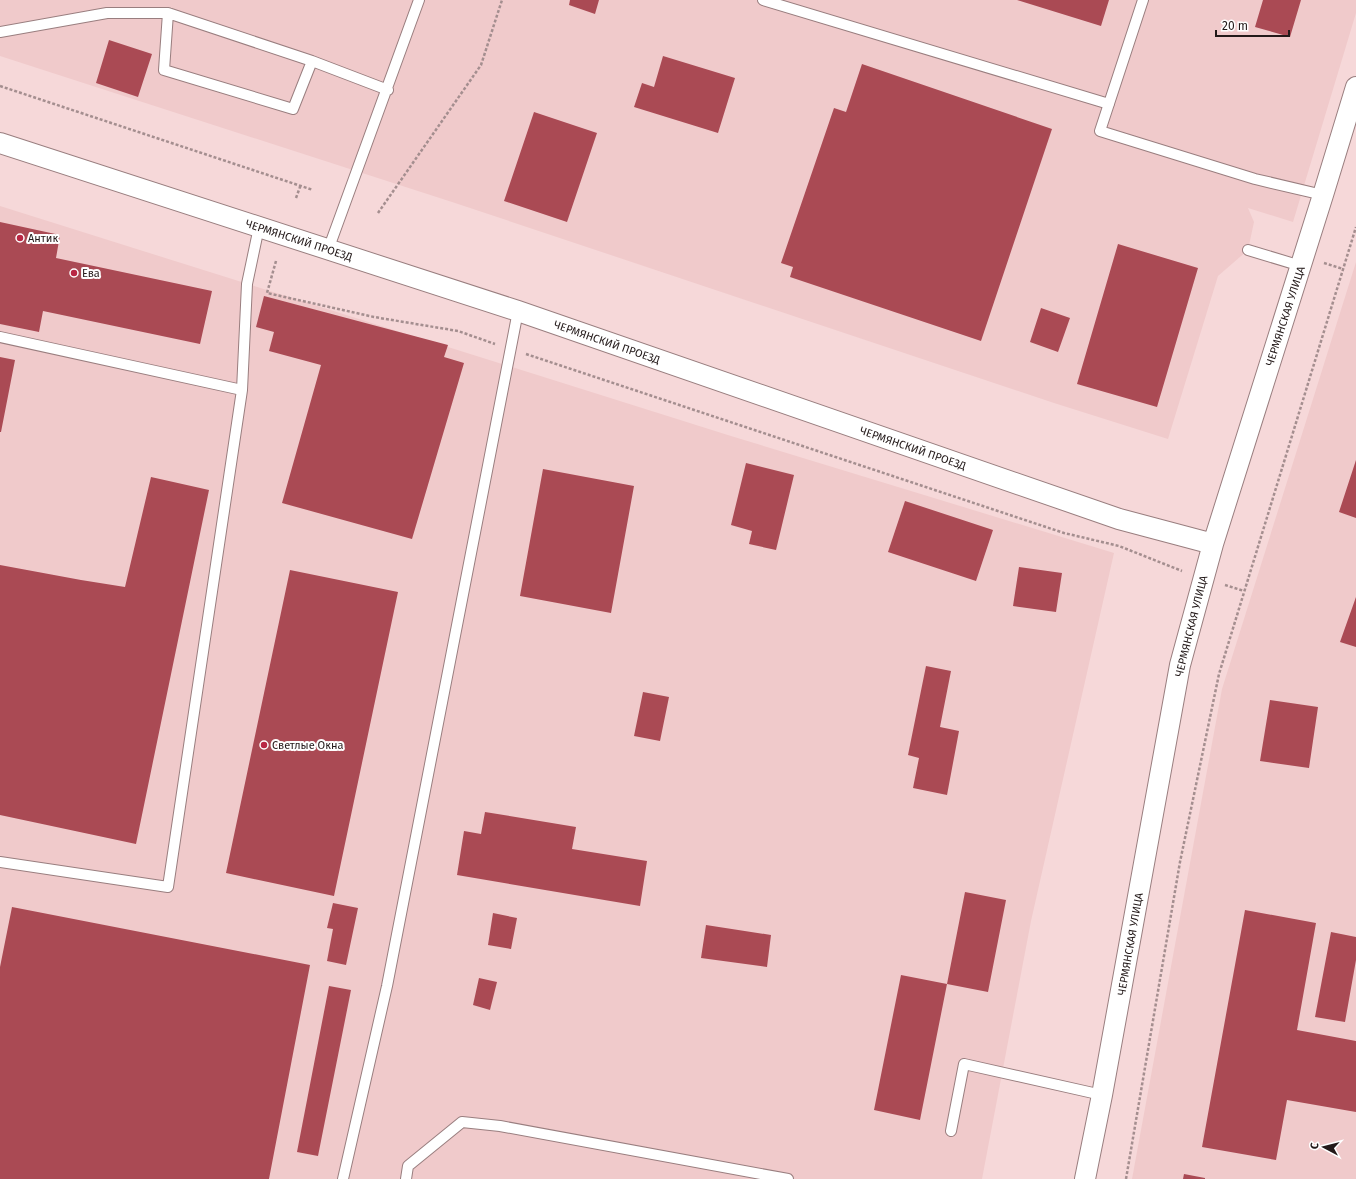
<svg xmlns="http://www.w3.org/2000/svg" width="1356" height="1179" font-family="'Fira Sans',sans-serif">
	<rect width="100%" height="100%" fill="#f6d8d9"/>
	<!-- built -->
	<path fill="#f0cacb" d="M0,0h1356v13l-63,209 -45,-14 6,14 -6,28 -30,26 -50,163 -114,-36 -602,-201 -452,-146z
		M0,206l731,230 383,117 -83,368 -49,258h-982z
		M1356,262v917h-224l90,-490z"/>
	<!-- building -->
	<path fill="#aa4a54" d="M570,0h29l-4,14 -26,-9z
		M1017,0h92l-8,26z
		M1263,0h38l-11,37 -35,-10z
		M109,40l43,14 -14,43 -42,-14z
		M663,56l72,22 -17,55 -84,-26 8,-24 12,4z
		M862,64l190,65 -71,212 -191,-64 3,-10 -12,-4 53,-155 12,4z
		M534,112l63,21 -30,89 -63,-21z
		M0,222l60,13 -4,23 156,33 -12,53 -157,-33 -4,21 -39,-8z
		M1118,244l80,24 -41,139 -80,-23z
		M264,296l184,49 -4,12 20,6 -52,176 -130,-36 39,-138 -52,-14 5,-19 -18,-5z
		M1041,308l29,10 -12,34 -28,-10z
		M0,357l15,3 -14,72h-1z
		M1356,460v58l-17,-6z
		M746,463l48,12 -18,75 -27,-6 3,-13 -21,-6z
		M543,469l91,17 -23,127 -91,-17z
		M151,477l58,13 -73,354 -136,-29v-250l81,15 44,7z
		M905,501l88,29 -17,51 -88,-29z
		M1019,567l43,6 -6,39 -43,-6z
		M290,570l108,22 -64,304 -108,-23z
		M1356,597v50l-16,-5z
		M926,666l25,5 -11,56 19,4 -12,64 -34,-7 6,-30 -11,-3z
		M643,692l26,5 -9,44 -26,-5z
		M1270,700l48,7 -9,61 -49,-7z
		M485,812l91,15 -4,22 75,12 -7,45 -183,-31 7,-44 17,3z
		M965,892l41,8 -18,92 -41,-8z
		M333,903l25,5 -12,57 -19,-4 6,-32 -6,-1z
		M12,907l298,58 -41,214h-269v-212z
		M1245,910l71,13 -19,107 59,11v71l-69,-12 -11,60 -74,-13z
		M493,913l24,5 -6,31 -23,-4z
		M706,925l65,10 -4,32 -66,-9z
		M1331,932l25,5v23l-11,62 -30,-5z
		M901,975l46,9 -27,136 -46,-10z
		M479,978l18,4 -7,28 -17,-5z
		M329,986l22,4 -33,166 -21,-4z
		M1184,1174l21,4v1h-22z"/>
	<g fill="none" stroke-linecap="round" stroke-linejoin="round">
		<defs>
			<path id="service" d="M763,0l346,104
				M1143,0l-43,131 155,48 68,16
				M168,13l-4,57 129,39 19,-48
				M0,32l107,-19h61l144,48 76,29
				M328,250l91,-250
				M1248,250l53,16
				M0,337l242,53
				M0,862l168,25 74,-497 5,-106 12,-57
				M951,1131l13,-67 138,31
				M343,1179l44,-193 131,-675
				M406,1179l2,-13 54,-44 38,4 288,53"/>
			<path id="minor" d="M0,143l518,168 601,208 94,25
				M1085,1179l17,-84 78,-430 33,-121 110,-349 33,-108"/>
		</defs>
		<!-- service casing -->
		<use href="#service" stroke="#997e7f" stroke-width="12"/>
		<!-- minor casing -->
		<use href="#minor" stroke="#997e7f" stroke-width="22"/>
		<!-- path -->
		<path stroke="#a48e8f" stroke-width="2.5" stroke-dasharray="3 2" stroke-linecap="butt" d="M0,86l313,104
			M296,198l4,-11
			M378,213l103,-148 21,-65
			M276,261l-9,32 107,24 84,14 37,13
			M1324,263l19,6
			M526,354l538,179 55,13 63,25
			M1225,585l19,6
			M1126,1179l54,-317 39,-188 137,-447"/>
		<!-- service -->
		<use href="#service" stroke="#fff" stroke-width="10"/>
		<!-- minor -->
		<use href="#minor" stroke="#fff" stroke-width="20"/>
	</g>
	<!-- markers -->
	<g fill="#b92744" stroke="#fff" stroke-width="1.5">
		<circle cx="20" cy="238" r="4"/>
		<circle cx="74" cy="273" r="4"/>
		<circle cx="264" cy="745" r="4"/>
	</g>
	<g text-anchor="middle" stroke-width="4" stroke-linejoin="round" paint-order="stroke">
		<!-- poi labels -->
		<g font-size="11" fill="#231919" stroke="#fff" text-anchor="start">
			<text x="28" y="242">Антик</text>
			<text x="82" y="277">Ева</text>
			<text x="272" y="749">Светлые Окна</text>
		</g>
		<!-- street labels -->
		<g font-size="11" fill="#231919" stroke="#fff">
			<text transform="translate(299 240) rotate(18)" y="4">ЧЕРМЯНСКИЙ ПРОЕЗД</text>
			<text transform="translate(1285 316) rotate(-72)" y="4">ЧЕРМЯНСКАЯ УЛИЦА</text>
			<text transform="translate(607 342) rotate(19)" y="4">ЧЕРМЯНСКИЙ ПРОЕЗД</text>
			<text transform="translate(913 448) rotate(19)" y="4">ЧЕРМЯНСКИЙ ПРОЕЗД</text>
			<text transform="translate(1191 626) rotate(-76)" y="4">ЧЕРМЯНСКАЯ УЛИЦА</text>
			<text transform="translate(1130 944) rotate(-80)" y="4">ЧЕРМЯНСКАЯ УЛИЦА</text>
		</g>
	</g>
	<!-- north arrow -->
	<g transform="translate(1324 1147) rotate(277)" stroke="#ffffff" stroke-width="3" paint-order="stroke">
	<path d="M0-3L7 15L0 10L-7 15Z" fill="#231919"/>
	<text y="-6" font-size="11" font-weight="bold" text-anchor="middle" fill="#231919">С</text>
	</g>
	<!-- scale -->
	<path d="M1216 30v6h73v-6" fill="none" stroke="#231919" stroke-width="2"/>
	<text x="1222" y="30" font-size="12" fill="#231919" stroke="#ffffff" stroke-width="3" paint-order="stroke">20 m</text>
</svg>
